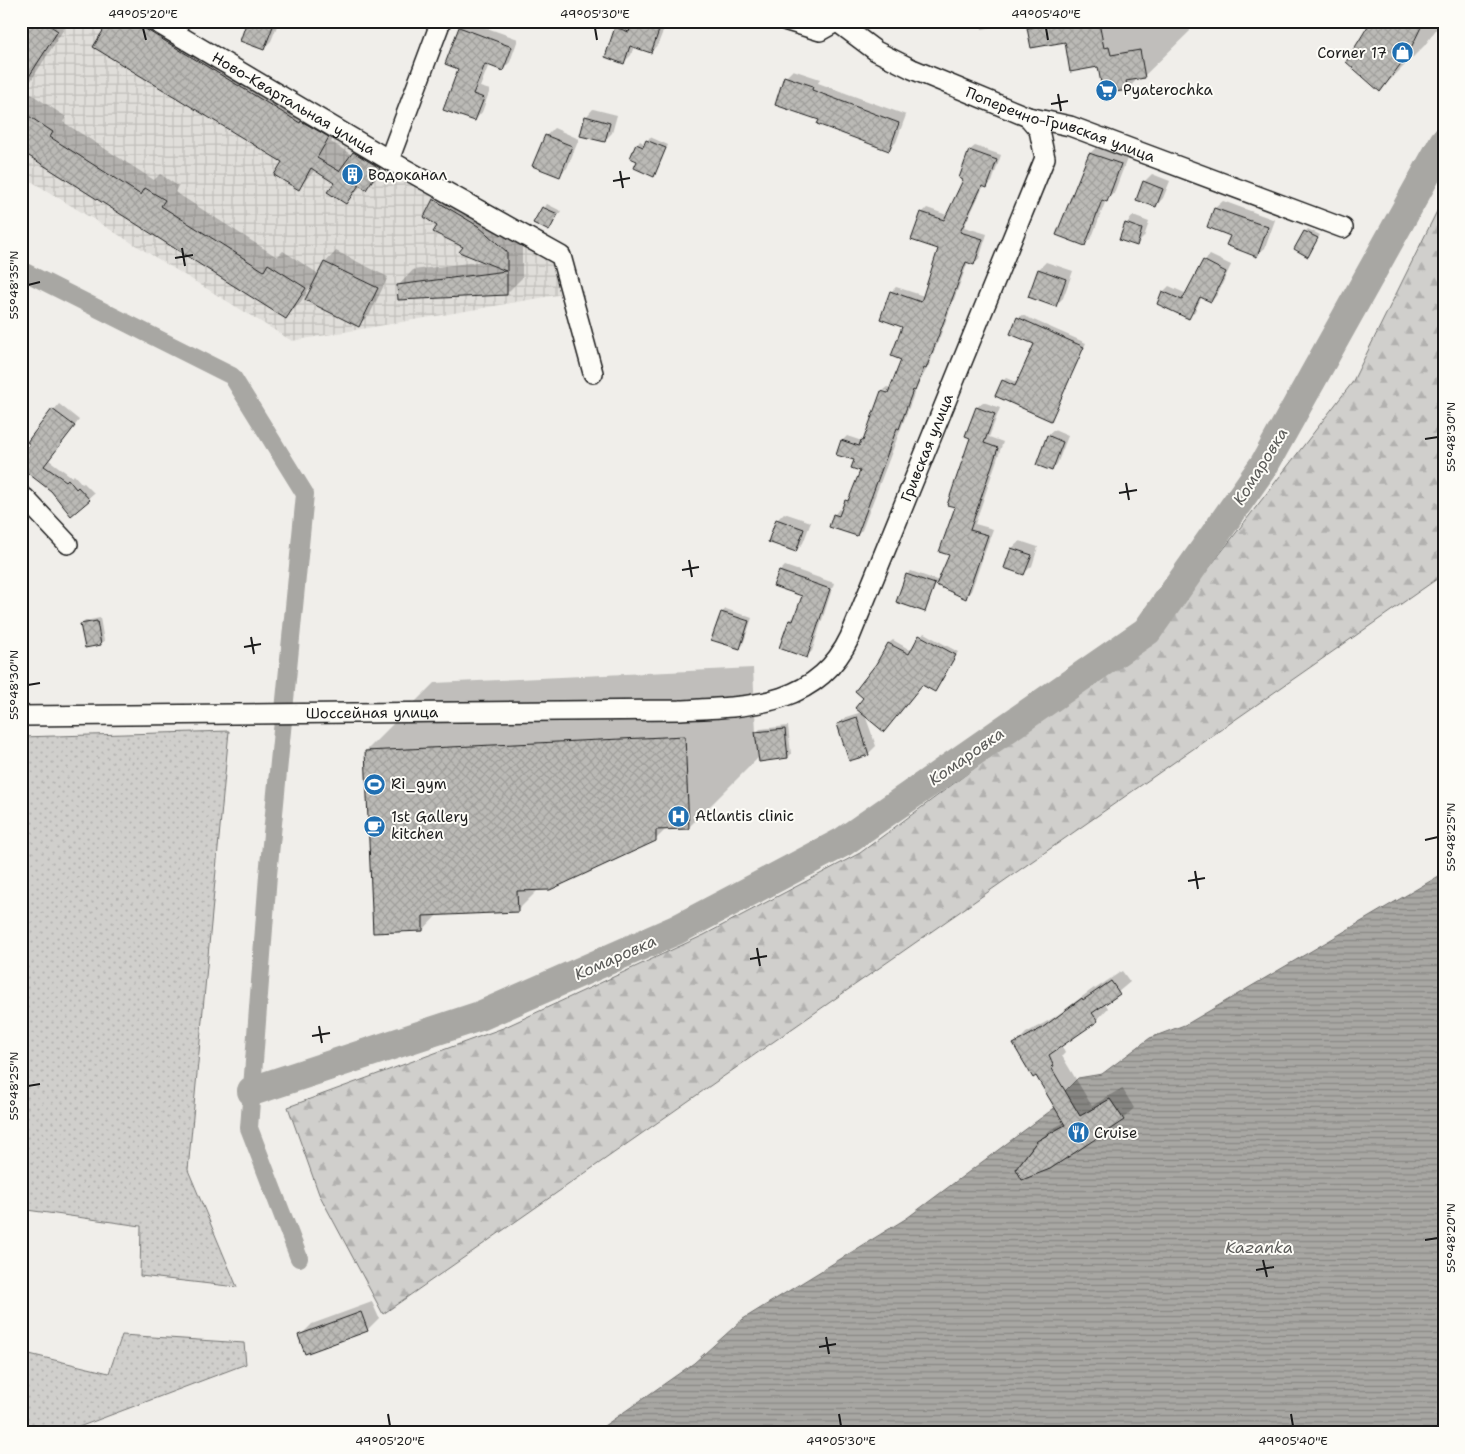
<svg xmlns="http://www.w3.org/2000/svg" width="1465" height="1454" font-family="'Shantell Sans',sans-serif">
	<defs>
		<pattern id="industrial-grid" width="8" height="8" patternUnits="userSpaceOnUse" patternTransform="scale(1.25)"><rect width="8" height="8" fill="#e0deda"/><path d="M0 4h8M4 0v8" fill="none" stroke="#c0beba"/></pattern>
		<pattern id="green-dots" width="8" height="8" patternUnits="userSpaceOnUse" patternTransform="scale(1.25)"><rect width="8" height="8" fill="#d0cfcc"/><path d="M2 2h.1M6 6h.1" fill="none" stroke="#b2b1af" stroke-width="1.8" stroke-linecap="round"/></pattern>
		<pattern id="forest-firs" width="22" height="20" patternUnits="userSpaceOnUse" patternTransform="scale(1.25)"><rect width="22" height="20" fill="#d0cfcc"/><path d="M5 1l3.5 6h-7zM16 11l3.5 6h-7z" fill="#b2b1af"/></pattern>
		<pattern id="water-rules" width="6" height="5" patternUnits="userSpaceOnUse" patternTransform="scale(1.25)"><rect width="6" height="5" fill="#a8a7a3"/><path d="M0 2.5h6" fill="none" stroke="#888784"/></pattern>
		<pattern id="building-cross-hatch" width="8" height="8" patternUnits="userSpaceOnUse" patternTransform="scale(1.25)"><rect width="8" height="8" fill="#bbbab6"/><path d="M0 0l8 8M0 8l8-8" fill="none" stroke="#a09f9c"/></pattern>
	</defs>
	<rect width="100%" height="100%" fill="#f0eeea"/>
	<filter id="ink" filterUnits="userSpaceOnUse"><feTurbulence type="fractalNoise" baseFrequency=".02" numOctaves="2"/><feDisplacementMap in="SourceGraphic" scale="10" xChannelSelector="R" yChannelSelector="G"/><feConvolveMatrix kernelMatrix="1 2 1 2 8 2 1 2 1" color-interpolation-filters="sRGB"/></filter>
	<g filter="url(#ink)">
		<!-- industrial -->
		<path fill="url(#industrial-grid)" d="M21,21h143l375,211 18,26 6,36 -271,47 -271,-166z"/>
		<!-- green -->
		<path fill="url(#green-dots)" stroke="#767674" d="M229,731l-41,439 49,117 -97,-11 1,-50 -114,-16 -6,81v-554z
			M122,1335l122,8 2,21 -183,69h-42v-81l88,21z"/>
		<!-- forest -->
		<path fill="url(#forest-firs)" stroke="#767674" d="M1444,197v377l-1061,740 -64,-120 -31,-87 215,-79 201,-93 156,-82 301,-223 191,-247z"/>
		<!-- water -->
		<path fill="url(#water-rules)" stroke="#706f6d" fill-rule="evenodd" d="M1444,873v560h-850l100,-70 49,-44 164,-101 150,-112 3,-10 18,-18 24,-4 48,-36 37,-14zM1110,1099l13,21 -73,49 -28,10 -6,-11 21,-27z"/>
		<!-- shadow -->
		<path fill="#0003" d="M21,21h48l-44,69 41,27 -3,5 91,58 6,-6 18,12 -3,6 102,65 6,-6 36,23 6,-11 11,-12 52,26 -18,37 -12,11 -48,-38 -10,16 -14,14 -265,-168z
			M110,21h62l171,101 -12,20 21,13 17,-18 25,15 -13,21 -15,15 -4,-3 -17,18 -10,-20 -20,-13 -17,18 -14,-27z
			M249,21h30l-8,20 -7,7z
			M467,21l51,18 -8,23 -7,7 -14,-5 -9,23 10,3 -8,22 -7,8 -15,-52v-40z
			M554,21h11l-3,3z
			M623,21l11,3 3,-3h30l-9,23 -7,8 -17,-6 -3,9 -7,7 -7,-34z
			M960,21h17l-16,3z
			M981,21h29l-4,4 -24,4z
			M1036,21h152l2,10 -46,45 -5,1 -11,12 -62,-48 -37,-12z
			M1372,21h70l-17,24 -45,45z
			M793,70l27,9 -2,4 88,32 -10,27 -7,8 -69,-31 -34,-42z
			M593,109l24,6 -5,18 -8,8 -18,-24z
			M554,128l25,11 -12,29 -8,7 -13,-39z
			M650,137l18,8 -14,30 -17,-30 3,-4 5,3z
			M975,146l26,9 -9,27 -5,4 -3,-1 -20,42 23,7 -8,25 -5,4 -6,-1 -38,101 -14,26 -54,141 -5,5 -27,-9 5,-12 4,-5 4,2 3,-10 6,-6 9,-25 -19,-29 5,-5 15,5 4,-4 16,-46 12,3 -11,-4 4,-3 4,1 12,-29 1,-33 -13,-34 5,-5 28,9 16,-47 -18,-36 5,-5 20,7 18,-36 5,-29z
			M1098,146l30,10 -14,37 -8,7 -14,37 -7,7 -10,-50 15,-41z
			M1152,174l18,7 -7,17 -7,8 -12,-24z
			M449,185l73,52v41l-16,16 -108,-8 15,-16 71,-9 -45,-35 -5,-26z
			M1223,201l52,19 -10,28 -8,7 -26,-20 -22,-9 6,-18z
			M547,204l14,7 -12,19 -14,-7z
			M1133,216l16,6 -5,15 -8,8 -10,-21z
			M1308,229l12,6 -12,20 -3,-23z
			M1210,255l21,10 -14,30 -6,6 -9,-5 -7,15 -6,6 -26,-25 6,-6 18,8 17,-33z
			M1046,262l27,9 -10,27 -7,7 -17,-36z
			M1022,315l64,28 -36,76 -47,-38 3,-3 12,5 17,-40 -17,-25z
			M983,402l17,6 -11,29 14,5 -28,82 18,5 -22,62 -6,6 -29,-13 -12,26 -17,-35 4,-4 28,10 12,-27 5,-47 16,-70 -5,-2 10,-28z
			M59,404l20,16 -30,40 23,17 2,-2 8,9 2,-1 10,10 -23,21 -41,-68 -3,-2z
			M1054,430l14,6 -11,28 -5,5 -14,-5 10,-29z
			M784,513l27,9 -8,21 -7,8 -19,-31z
			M1020,541l18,6 -6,19 -8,7 -18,-6 6,-19z
			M785,566l49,17 -22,68 -5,5 -17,-36 6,-4 8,-20 -29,-10 5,-15z
			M726,609l26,9 -9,26 -4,4 -26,-9 9,-27z
			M100,618l4,23 -4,3 -19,-19 4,-4z
			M924,633l34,19 -23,39 -12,-7 -58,31 11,31 -8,8 -30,-30 8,-7 16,-5 16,-47 11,-22 4,-3 19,11z
			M753,668l3,65 4,-4 28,-3 3,28 -3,3h-29l-70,70 -22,1 -12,12 -116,49 -22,22 -79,3 -15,16 -57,-179 68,-68z
			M1122,971l8,11 -25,21 3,5 -11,12 -36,25 4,8 -3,3 30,50 30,-18 12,20 -11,11 -85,23 12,-12 15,-8 -50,-78 11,-11 29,-16 39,-29 1,1z
			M372,1302l7,16 -12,12 -67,6 12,-12z"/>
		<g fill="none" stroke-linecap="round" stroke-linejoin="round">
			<!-- canal -->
			<path stroke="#a8a7a3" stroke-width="18" d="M21,270l211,106 73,118 -37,381 -19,253 50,130"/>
			<!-- river -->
			<path stroke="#a8a7a3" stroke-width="30" d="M252,1091l228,-75 196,-86 167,-88 304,-211 117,-166 180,-323"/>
		</g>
		<!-- building -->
		<path fill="url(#building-cross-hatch)" stroke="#1c1c1c" d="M21,21h22l15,10 -37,58z
			M109,21h23l168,102 1,-2 28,16 -12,21 22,13 14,-19 27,16 -14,22 -7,-5 -13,19 -19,-12 7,-9 -23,-15 -12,22 -25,-15 8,-13 -189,-115z
			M247,21h28l-11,29 -24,-9z
			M637,21h15l9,4 -10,28 -21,-7 -6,18 -19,-7 10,-30 14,5 2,-6 4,2z
			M1045,21h31l1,6 22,-4 5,25 5,-1 2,8 29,-5 5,28 -19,3 2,9 -25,4 -5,-27 -28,5 -5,-30 -34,6 -4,-20 18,-3z
			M1371,21h53l-16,33 -28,38 -34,-30z
			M459,27l53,20 -9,24 -18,-7 -12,30 11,4 -9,23 -32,-11 15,-41 -13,-5z
			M784,76l29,10 -1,4 87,33 -10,28 -72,-27 2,-4 -44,-15z
			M21,111l32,21 -3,5 91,58 4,-7 20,12 -4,6 103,65 4,-7 38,24 -20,31 -265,-168z
			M585,116l25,7 -5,19 -25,-6z
			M545,135l27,11 -12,31 -28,-11z
			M646,140l20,8 -12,29 -20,-9 3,-7 -7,-3 6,-14 7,3z
			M969,150l28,10 -10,28 -5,-2 -22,46 23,7 -9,26 -8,-3 -40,107 -2,-1 -9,23 -2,-1 -14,39 -2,-1 -40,108 -28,-9 4,-13 6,2 6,-16 3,1 12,-30 -9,-3 3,-8 -18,-5 5,-15 18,6 2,-6 2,1 18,-50 7,2 13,-33 -10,-4 11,-29 -22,-8 10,-28 31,11 17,-53 -27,-9 10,-28 23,8 19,-40 -4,-2z
			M1089,153l32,11 -14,38 -5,-2 -17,46 -29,-11z
			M1143,181l20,8 -7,18 -20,-7z
			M433,199l45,27 29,26v43l-109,5 -1,-15 109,-14 -47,-19 4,-5 -30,-15 4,-6 -13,-9z
			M542,207l16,7 -9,17 -16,-8z
			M1214,208l54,19 -11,30 -31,-12 4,-9 -23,-9z
			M1125,223l17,6 -5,17 -18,-6z
			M1304,231l14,7 -10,19 -14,-8z
			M1203,260l23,12 -15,30 -11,-5 -11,22 -32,-15 5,-13 20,9z
			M324,262l54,26 -19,39 -54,-27z
			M1038,269l28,10 -10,28 -28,-10z
			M1017,317l67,30 -33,74 -56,-25 7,-16 13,6 19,-42 -24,-10z
			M976,407l19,7 -11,29 14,5 -28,82 18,5 -22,64 -30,-14 13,-30 -10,-3 16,-45 -8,-2 23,-67 -5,-2z
			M52,409l23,17 -31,40 22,15 2,-2 8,10 2,-2 12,13 -19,16 -20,-25 -30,-23v-13l9,-11 -3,-2z
			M1047,435l16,7 -11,29 -16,-6z
			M776,519l28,10 -8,23 -28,-10z
			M1011,548l21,7 -8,20 -20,-7z
			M779,571l51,18 -23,69 -28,-10 10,-28 4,1 9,-25 -29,-10z
			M906,574l29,10 -10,28 -29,-10z
			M721,612l28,9 -9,28 -29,-9z
			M97,621l4,24 -16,3 -5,-24z
			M919,635l37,20 -21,37 -13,-7 -38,47 -29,-24 8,-10 -8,-7 21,-27 12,-21 21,11z
			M857,717l12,38 -20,6 -12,-37z
			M785,729l3,29 -29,4 -4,-30z
			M685,736l4,93 -33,1v11l-106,49 -33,1 1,21 -95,4v15l-50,2 -8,-182z
			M1111,981l9,13 -28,19 6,8 -49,34 5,11 -3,1 29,49 30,-17 14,21 -74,49 -28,11 -6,-11 21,-28 28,-16 -29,-49 -3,2 -20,-34 29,-16 40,-30 1,2z
			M361,1312l7,19 -63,23 -7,-19z"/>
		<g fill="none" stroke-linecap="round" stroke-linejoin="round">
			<defs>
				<g id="minor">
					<path d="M787,21l33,10 16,-9"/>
					<path id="s1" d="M836,21l40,30 36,18 116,48 42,9 273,102"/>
					<path id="s2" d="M156,22l233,138 172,96 32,117"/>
					<path d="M389,160l52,-139"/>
					<path d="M25,498l43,46"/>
					<path id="s3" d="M21,716l659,-6c67,-3 137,-3 170,-73l195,-479 -6,-28 -11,-13"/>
				</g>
			</defs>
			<!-- minor casing -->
			<use href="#minor" stroke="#1c1c1c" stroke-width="22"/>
			<!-- minor -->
			<use href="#minor" stroke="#fdfcf7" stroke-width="19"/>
		</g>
	</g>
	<!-- ticks -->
	<path fill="none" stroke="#1c1c1c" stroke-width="2" d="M143,28l3,12M595,28l2,12M1046,28l2,12M1058,94l3,17M1051,104l17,-3M620,171l3,17M613,181l17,-3M182,248l3,18M175,258l18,-3M28,285l12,-3M1425,439l13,-2M1126,483l3,17M1119,493l18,-3M689,560l3,17M682,570l17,-3M251,637l3,17M244,647l17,-3M28,685l12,-2M1425,840l13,-3M1195,871l3,18M1188,881l17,-3M757,948l3,18M750,959l17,-3M319,1026l3,17M312,1036l18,-3M28,1086l12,-2M1425,1240l13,-2M1263,1260l4,17M1256,1270l18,-3M826,1337l3,17M819,1347l17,-3M388,1414l2,12M839,1414l2,12M1291,1414l2,12"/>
	<!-- icons -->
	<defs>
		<symbol id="shop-disc" viewBox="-11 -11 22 22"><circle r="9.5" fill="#1f6fb2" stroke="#fdfcf7"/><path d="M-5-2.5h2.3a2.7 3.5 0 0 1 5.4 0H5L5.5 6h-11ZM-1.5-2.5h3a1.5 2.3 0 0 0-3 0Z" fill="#fff"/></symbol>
		<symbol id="supermarket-disc" viewBox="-11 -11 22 22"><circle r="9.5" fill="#1f6fb2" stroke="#fdfcf7"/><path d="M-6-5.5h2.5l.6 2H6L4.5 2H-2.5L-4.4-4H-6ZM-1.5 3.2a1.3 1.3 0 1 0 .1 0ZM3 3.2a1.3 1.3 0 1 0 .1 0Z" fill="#fff"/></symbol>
		<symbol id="building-disc" viewBox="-11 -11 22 22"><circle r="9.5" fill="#1f6fb2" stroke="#fdfcf7"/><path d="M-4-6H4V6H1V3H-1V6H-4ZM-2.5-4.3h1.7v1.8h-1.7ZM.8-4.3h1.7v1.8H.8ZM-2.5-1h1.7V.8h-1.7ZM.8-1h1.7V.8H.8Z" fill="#fff"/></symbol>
		<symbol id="stadium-disc" viewBox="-11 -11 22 22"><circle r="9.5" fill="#1f6fb2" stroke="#fdfcf7"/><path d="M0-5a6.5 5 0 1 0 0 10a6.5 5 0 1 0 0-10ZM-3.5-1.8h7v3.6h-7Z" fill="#fff"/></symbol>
		<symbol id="hospital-disc" viewBox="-11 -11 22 22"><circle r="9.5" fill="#1f6fb2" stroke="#fdfcf7"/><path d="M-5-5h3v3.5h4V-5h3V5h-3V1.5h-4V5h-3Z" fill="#fff"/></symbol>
		<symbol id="cafe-disc" viewBox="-11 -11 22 22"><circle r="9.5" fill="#1f6fb2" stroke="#fdfcf7"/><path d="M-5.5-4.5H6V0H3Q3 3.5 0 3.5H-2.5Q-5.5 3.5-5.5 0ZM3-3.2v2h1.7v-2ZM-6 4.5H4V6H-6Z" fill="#fff"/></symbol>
		<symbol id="restaurant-disc" viewBox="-11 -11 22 22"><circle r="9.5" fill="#1f6fb2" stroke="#fdfcf7"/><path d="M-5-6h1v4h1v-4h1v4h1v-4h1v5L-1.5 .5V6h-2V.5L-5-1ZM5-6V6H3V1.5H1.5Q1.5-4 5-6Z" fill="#fff"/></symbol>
	</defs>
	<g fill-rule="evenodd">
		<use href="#shop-disc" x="1390" y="40" width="25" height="25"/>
		<use href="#supermarket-disc" x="1094" y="78" width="25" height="25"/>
		<use href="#building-disc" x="340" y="162" width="25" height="25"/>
		<use href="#stadium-disc" x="362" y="772" width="25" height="25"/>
		<use href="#hospital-disc" x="666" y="804" width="25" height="25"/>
		<use href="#cafe-disc" x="362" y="814" width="25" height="25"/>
		<use href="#restaurant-disc" x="1066" y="1120" width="25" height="25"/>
	</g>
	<g text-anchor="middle" stroke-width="4" stroke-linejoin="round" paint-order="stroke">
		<!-- poi labels -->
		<g font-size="15" fill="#1c1c1c" stroke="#fdfcf7" text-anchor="start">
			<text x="1387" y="58" text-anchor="end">Corner 17</text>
			<text x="1123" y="95">Pyaterochka</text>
			<text x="368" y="180">Водоканал</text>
			<text x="391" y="789">Ri_gym</text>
			<text x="695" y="821">Atlantis clinic</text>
			<text x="391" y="822">1st Gallery<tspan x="391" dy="17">kitchen</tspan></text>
			<text x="1094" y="1138">Cruise</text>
		</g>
		<!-- street labels -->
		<g font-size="15" fill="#1c1c1c" stroke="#fdfcf7">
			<text dy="5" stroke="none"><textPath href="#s2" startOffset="160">Ново-Квартальная улица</textPath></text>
			<text dy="5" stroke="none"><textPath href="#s1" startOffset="249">Поперечно-Гривская улица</textPath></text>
			<text dy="5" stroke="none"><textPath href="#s3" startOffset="1060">Гривская улица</textPath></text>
			<text dy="5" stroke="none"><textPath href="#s3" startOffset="351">Шоссейная улица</textPath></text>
		</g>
		<!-- water labels -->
		<g font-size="16" font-style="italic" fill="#5b5b59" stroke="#fdfcf7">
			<text transform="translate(1260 466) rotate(-58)" y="6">Комаровка</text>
			<text transform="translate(966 756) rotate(-35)" y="6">Комаровка</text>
			<text transform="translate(615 957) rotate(-24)" y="6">Комаровка</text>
			<text x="1259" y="1253">Kazanka</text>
		</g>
	</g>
	<!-- margin -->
	<rect width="1465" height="1454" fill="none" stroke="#fdfcf7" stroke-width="55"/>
	<rect x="28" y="28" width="1410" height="1398" fill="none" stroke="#1c1c1c" stroke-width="2"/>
	<g font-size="12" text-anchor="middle" fill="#1c1c1c">
		<text x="143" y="18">49°05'20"E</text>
		<text x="595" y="18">49°05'30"E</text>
		<text x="1046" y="18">49°05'40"E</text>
		<text transform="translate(14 285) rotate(-90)" y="4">55°48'35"N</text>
		<text transform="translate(1451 437) rotate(-90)" y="4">55°48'30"N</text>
		<text transform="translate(14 685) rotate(-90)" y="4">55°48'30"N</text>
		<text transform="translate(1451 837) rotate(-90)" y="4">55°48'25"N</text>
		<text transform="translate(14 1086) rotate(-90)" y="4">55°48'25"N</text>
		<text transform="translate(1451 1238) rotate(-90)" y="4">55°48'20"N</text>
		<text x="390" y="1445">49°05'20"E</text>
		<text x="841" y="1445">49°05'30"E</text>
		<text x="1293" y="1445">49°05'40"E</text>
	</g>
</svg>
